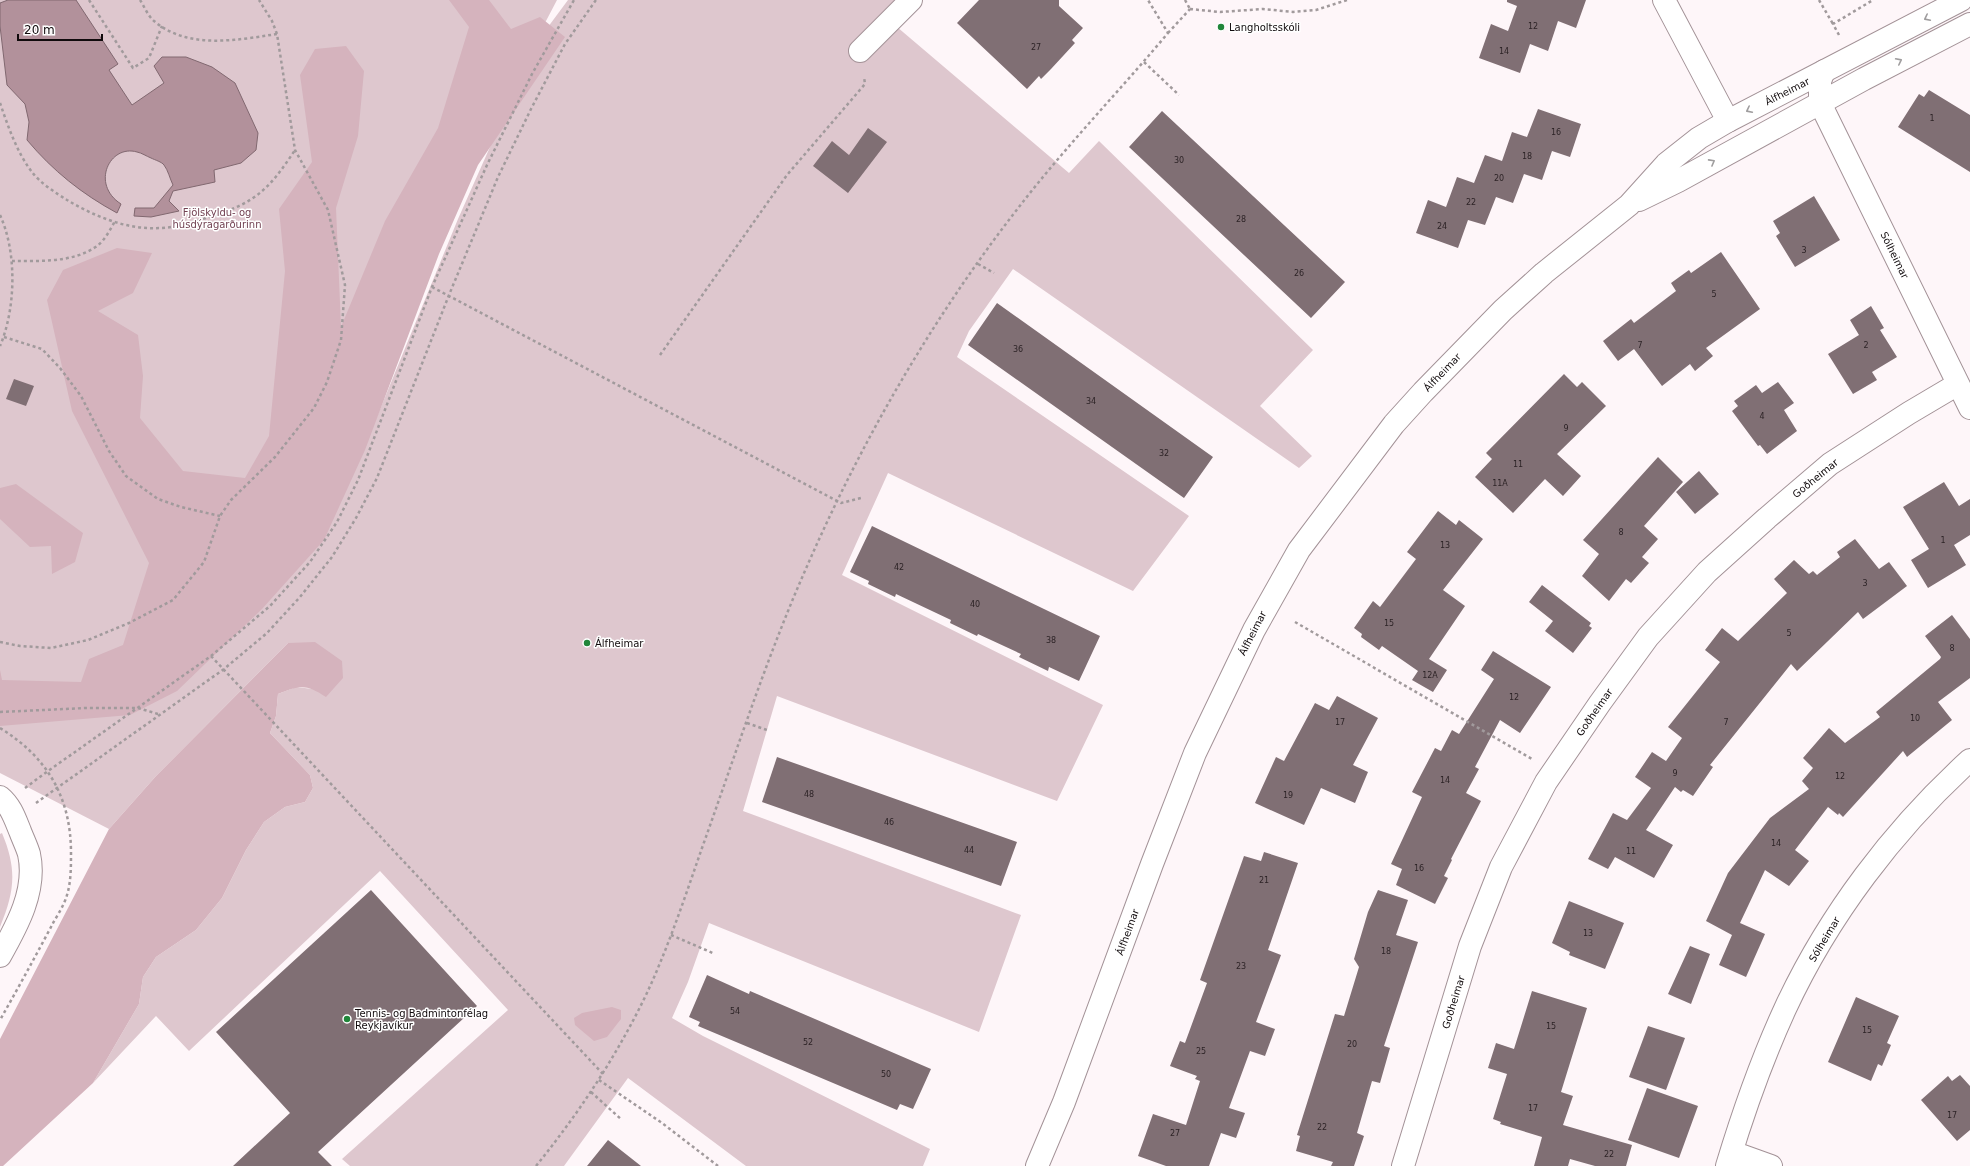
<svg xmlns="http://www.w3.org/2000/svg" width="1970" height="1166" font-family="'DejaVu Sans',sans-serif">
	<rect width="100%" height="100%" fill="#fef6f9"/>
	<!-- green -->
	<path fill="#dec7ce" d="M0,0h557l-65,124 -354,558 -138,6z
		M568,0h341l-19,21 179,152 30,-32 214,209 -53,56 52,50 -13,12 -286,-199 -44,62 -12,26 232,159 -56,75 -245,-118 -46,102 261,130 -46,96 -280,-105 -34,115 278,104 -42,117 -270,-109 -21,59 -16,36 31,18 227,113 -7,17h-177l-118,-88 -64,88h-214l-8,-7 166,-149 -128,-139 -191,180 -33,-35 -63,67 46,-79 4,-27 13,-20 40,-27 26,-32 24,-48 18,-28 21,-15 20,-5 8,-14 -3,-13 -40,-42 6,-17 2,-22 18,-7 17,2 -25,-46 -132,133 -47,53 -109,-56v-72l125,-5 240,-250 93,-227 60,-135 30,-57z
		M2,833c15,36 13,58 -2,94v-93z"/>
	<!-- forest -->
	<path fill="#d5b3bd" d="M449,0h40l22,29 29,-12 25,20 -87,128 -39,89 -74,196 -41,90 -62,69 -85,82 -47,24 -130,11v-56l2,10 79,2 8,-23 34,-14 26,-82 -77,-152 -25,-111 16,-30 54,-22 35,5 -19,40 -35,18 40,24 5,41 -3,42 43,53 62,7 24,-42 16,-165 -6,-62 33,-47 -12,-87 15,-26 31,-3 18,25 -6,65 -22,72 5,119 44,-106 53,-93 31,-101z
		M16,484l67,49 -8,29 -23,12 -1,-28 -21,1 -30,-28v-31z
		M315,642l27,19 1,17 -17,19c-20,-13 -26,-12 -48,-3l-2,22 -6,17 40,42 3,13 -8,14 -20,5 -21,15 -18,28 -24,48 -26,32 -40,27 -13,20 -4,27 -46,79 -90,83h-3v-127l109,-210 47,-53 132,-133z
		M612,1007l9,3v9l-14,18 -13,4 -19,-16 -1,-7 8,-5z"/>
	<!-- water -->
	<path fill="#b2919b" stroke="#816870" d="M8,0h68l42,64 -9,6 23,35 32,-22 -10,-17 8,-9h24l26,10 23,16 23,50 -2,17 -15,13 -27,7 1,12 -42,9 -4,10 10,10 -28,6 -17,-1 1,-8h19l19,-23c-3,-6 -5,-15 -9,-20 -2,-3 -9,-5 -13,-7 -5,-2 -9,-5 -14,-6 -27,-8 -47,32 -16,52l-4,9c-35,-19 -64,-42 -90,-73l2,-18 -4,-18 -18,-19 -7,-59v-23z"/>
	<!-- building -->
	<path fill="#806f74" d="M979,0h80v6l24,22 -11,12 3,3 -24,26 -10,10 -2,-3 -12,13 -70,-66z
		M1507,0h79l-10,28 -18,-7 -10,30 -18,-7 -10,29 -41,-15 12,-34 17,7 9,-25 -10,-4z
		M1929,90l41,25v57l-72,-45 21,-33 5,3z
		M1538,109l43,15 -11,33 -18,-6 -10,29 -18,-6 -11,29 -17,-6 -11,28 -17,-5 -10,28 -42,-15 12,-33 18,7 11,-30 17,6 11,-28 17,6 10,-29 15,5z
		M1162,111l183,171 -34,36 -182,-171z
		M868,128l19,14 -39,51 -35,-27 19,-25 17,14z
		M1814,196l26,44 -45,27 -19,-31 4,-3 -7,-12z
		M1721,252l39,57 -54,39 7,8 -18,15 -5,-7 -28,22 -28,-37 -16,12 -15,-20 28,-22 3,4 42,-32 -5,-8 18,-13 2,3z
		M997,303l216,154 -29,41 -216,-153z
		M1871,306l13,22 -4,2 17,27 -25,15 5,8 -24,14 -25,-40 31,-19 -9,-15z
		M1564,374l13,13 5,-5 24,24 -49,48 24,22 -18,20 -18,-17 -32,34 -38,-36 17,-18 -6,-6z
		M14,379l20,7 -8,20 -20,-7z
		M1778,382l16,21 -10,7 13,21 -30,23 -7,-9 -2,1 -26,-35 6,-5 -4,-5 22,-16 6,8z
		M1658,457l25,25 -39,44 14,13 -16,18 7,6 -18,20 -5,-4 -17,22 -27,-25 17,-22 -16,-14z
		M1699,471l20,23 -24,20 -19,-22z
		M1944,482l15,24 11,-7v36l-16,10 12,20 -38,23 -17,-28 18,-11 -26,-42z
		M1438,511l18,14 3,-5 24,19 -40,51 22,16 -36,53 18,11 -14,22 -21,-12 6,-9 -36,-25 -3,4 -18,-13 1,-3 -8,-6 19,-27 7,6 36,-48 -9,-7z
		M872,526l228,110 -21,45 -30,-14 -1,4 -29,-14 2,-3 -43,-20 -1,2 -27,-13 1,-3 -55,-26 -1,3 -27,-13 1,-3 -19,-9z
		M1855,539l24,30 10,-7 18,24 -44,33 -5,-7 -61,59 -6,-7 -81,101 3,2 -20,29 -10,-6 -2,2 -6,-5 -29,43 27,15 -19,33 -39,-21 -7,12 -20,-10 25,-46 14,7 24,-32 -16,-11 17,-25 14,9 16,-23 -14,-11 52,-65 -15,-12 17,-22 16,13 49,-48 -13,-14 20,-19 15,14 4,-3 4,4 23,-18 -3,-5z
		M1542,585l49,38 -2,3 3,2 -19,25 -28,-22 8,-10 -24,-19z
		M1952,615l18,24v39l-32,24 14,18 -45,37 -4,-6 -60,66 -4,-4 -1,2 -10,-8 -33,43 14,11 -20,25 -24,-16 -25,53 25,11 -19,43 -27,-12 13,-30 -26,-14 22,-48 42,-55 39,-29 -7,-8 11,-13 -10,-10 26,-30 16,15 35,-26 -4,-5 64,-53 1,-2 -16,-21z
		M1493,651l58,36 -31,46 -20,-13 -25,47 4,2 -13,24 15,8 -30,58 1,1 -8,16 4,2 -13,26 -39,-19 6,-16 -11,-5 31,-67 -10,-5 23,-44 6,3 11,-21 7,4 35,-55 -13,-9z
		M1337,696l41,22 -25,47 15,7 -13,31 -34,-15 -17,37 -49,-22 21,-46 8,4 31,-58 14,7z
		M777,757l240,85 -16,44 -239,-84z
		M1264,852l34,11 -30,87 13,5 -25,67 19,7 -10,27 -15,-5 -21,57 16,5 -9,25 -15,-5 -12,33h-43l-28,-10 15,-42 33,11 14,-44 -5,-2 2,-3 -27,-10 10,-25 5,2 22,-60 -7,-3 44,-124 17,5z
		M371,890l106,116 -159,146 14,14h-99l57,-53 -74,-81z
		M1378,890l30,10 -12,35 22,7 -34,104 6,2 -10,35 -8,-2 -15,52 7,3 -10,30h-23l2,-4 -37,-11 4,-15 -3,-1 38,-121 9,2 15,-49 -5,-8 14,-47z
		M1569,901l55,22 -19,46 -36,-14 1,-3 -18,-9z
		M1690,946l20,8 -19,50 -23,-10z
		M707,975l42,19 1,-3 181,78 -18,40 -13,-5 -3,6 -199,-84 2,-4 -11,-5z
		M1532,991l55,17 -26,84 12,4 -10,29 69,20 -6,21h-31l-25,-7 -2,7h-34l8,-29 -42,-13 1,-2 -8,-3 14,-45 -19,-6 8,-25 18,6z
		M1856,997l43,19 -12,27 4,2 -9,21 -4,-2 -7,17 -43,-19z
		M1648,1026l37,12 -19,52 -37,-13z
		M1960,1075l10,11v44l-13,11 -36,-41 27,-24 4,5z
		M1647,1088l51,18 -19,52 -51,-18z
		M608,1140l33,26h-54z"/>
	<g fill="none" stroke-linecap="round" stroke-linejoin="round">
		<defs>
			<path id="street" d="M1664,0l64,121
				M860,51l51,-51
				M1824,71l-4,10v22l150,305
				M0,797c11,9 15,22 20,34 3,8 7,16 9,23 8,36 -12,72 -29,102
				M1732,1152l39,14
				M1403,1166l67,-220 31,-79 45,-85 54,-79 48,-66 59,-65 60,-54 63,-54 79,-51 49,-29
				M1727,1166c16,-53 35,-107 58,-157 43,-93 109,-180 185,-249"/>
			<path id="secondary" d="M1639,200l39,-19 186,-102 106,-55
				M1037,1166l27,-64 88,-238 43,-111 59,-123 45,-80 95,-126 29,-32 80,-82 41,-37 85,-68 37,-41 33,-26 29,-17 233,-121"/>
		</defs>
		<!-- street casing -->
		<use href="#street" stroke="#a39297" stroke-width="24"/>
		<!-- secondary casing -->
		<use href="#secondary" stroke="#a39297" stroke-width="24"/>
		<!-- path -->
		<path stroke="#a19a9c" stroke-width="2.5" stroke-dasharray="3 3" stroke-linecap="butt" d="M89,0l44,68 16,-10 13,-32
			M140,0c4,6 8,16 14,21 34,29 83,19 123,13
			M1185,0l5,9
			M1819,0l14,24
			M1190,9l30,3 43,-3 30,3 23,-2 31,-10
			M1168,33l22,-24
			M1839,35l-6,-11 40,-24
			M1144,62l35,33
			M0,103c8,23 17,50 32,69 8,11 24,21 35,28 27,16 60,30 92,28 17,0 34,-6 50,-11 16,-5 31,-10 44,-19 18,-12 30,-30 42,-48
			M0,215c17,37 16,93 0,131
			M12,261c28,0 61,2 85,-15 8,-6 13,-16 18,-25
			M978,264l16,9
			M432,287l409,216 20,-5
			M4,337l38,12 18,19 21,28 28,55 17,25 32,23 23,8 39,9
			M660,355l127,-180 78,-91 -1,-7
			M1295,622l237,137
			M0,642l20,4 31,2 37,-8 41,-17 44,-23 31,-38 16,-46 11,-16 44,-43 39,-49 13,-26 14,-42 4,-55 -17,-75 -33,-60 -18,-116 -5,-13 -13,-21
			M211,656l392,418
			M0,712l86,-4h52l20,6
			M747,723l20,7
			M0,728c47,29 71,69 71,125 0,14 0,29 -4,42 -3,11 -11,22 -16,32 -17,32 -34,63 -51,93
			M25,788l23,-17 163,-115 59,-50 40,-44 27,-40 21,-42 74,-193 55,-122 45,-91 42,-74
			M36,803l188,-134 43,-36 33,-36 32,-40 24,-39 21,-40 72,-183 49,-118 33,-68 34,-65 31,-44
			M671,935l44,19
			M599,1080l63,43 56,43
			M591,1092l31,28
			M536,1166c43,-53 80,-109 110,-171 22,-47 39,-98 56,-147 34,-95 65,-192 106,-284 57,-130 130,-255 218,-366 45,-57 95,-109 142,-165l-20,-33"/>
		<!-- street -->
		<use href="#street" stroke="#fff" stroke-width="22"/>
		<!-- secondary -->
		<use href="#secondary" stroke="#fff" stroke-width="22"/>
	</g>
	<!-- one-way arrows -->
	<defs><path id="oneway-chevron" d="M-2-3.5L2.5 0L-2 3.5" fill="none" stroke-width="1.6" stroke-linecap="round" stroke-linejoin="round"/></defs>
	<g stroke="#9f9d9e">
		<use href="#oneway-chevron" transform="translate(1927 18) rotate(153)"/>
		<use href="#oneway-chevron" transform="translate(1899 61) rotate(-27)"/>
		<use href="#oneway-chevron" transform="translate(1749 110) rotate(153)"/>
		<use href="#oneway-chevron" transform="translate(1712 162) rotate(-29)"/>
	</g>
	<!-- markers -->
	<g fill="#20863a" stroke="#fff" stroke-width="1.5">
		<circle cx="1221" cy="27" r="4"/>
		<circle cx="587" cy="643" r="4"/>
		<circle cx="347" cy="1019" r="4"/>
	</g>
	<g text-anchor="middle" stroke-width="3" stroke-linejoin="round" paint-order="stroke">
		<!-- number labels -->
		<g font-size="8" fill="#2c2326">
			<text x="1533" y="29">12</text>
			<text x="1036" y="50">27</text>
			<text x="1504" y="54">14</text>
			<text x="1932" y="121">1</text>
			<text x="1556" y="135">16</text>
			<text x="1527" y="159">18</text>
			<text x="1179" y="163">30</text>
			<text x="1499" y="181">20</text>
			<text x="1471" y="205">22</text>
			<text x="1241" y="222">28</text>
			<text x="1442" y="229">24</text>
			<text x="1804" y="253">3</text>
			<text x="1299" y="276">26</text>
			<text x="1714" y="297">5</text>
			<text x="1640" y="348">7</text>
			<text x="1866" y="348">2</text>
			<text x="1018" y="352">36</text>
			<text x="1091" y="404">34</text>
			<text x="1762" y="419">4</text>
			<text x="1566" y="431">9</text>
			<text x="1164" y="456">32</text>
			<text x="1518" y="467">11</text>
			<text x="1500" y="486">11A</text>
			<text x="1621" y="535">8</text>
			<text x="1943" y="543">1</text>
			<text x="1445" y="548">13</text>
			<text x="899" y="570">42</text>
			<text x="1865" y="586">3</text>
			<text x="975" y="607">40</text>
			<text x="1389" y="626">15</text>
			<text x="1789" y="636">5</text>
			<text x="1051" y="643">38</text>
			<text x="1952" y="651">8</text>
			<text x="1430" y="678">12A</text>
			<text x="1514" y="700">12</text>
			<text x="1915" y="721">10</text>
			<text x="1340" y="725">17</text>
			<text x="1726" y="725">7</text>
			<text x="1675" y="776">9</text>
			<text x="1840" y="779">12</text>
			<text x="1445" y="783">14</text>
			<text x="809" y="797">48</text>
			<text x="1288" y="798">19</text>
			<text x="889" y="825">46</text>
			<text x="1776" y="846">14</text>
			<text x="969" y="853">44</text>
			<text x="1631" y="854">11</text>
			<text x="1419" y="871">16</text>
			<text x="1264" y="883">21</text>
			<text x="1588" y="936">13</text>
			<text x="1386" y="954">18</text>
			<text x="1241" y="969">23</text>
			<text x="735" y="1014">54</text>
			<text x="1551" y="1029">15</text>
			<text x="1867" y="1033">15</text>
			<text x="808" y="1045">52</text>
			<text x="1352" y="1047">20</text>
			<text x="1201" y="1054">25</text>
			<text x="886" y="1077">50</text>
			<text x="1533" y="1111">17</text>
			<text x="1952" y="1118">17</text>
			<text x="1322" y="1130">22</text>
			<text x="1175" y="1136">27</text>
			<text x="1609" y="1157">22</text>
		</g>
		<!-- poi labels -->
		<g font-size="10" fill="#100a0c" stroke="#fff" text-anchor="start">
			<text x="1229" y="31">Langholtsskóli</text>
			<text x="595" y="647">Álfheimar</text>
			<text x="355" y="1017">Tennis- og Badmintonfélag<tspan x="355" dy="12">Reykjavíkur</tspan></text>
		</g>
		<!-- street labels -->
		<g font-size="10" fill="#100a0c" stroke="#fff">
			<text transform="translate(1787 91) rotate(-27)" y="4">Álfheimar</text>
			<text transform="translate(1895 255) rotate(64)" y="4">Sólheimar</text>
			<text transform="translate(1442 372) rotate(-46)" y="4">Álfheimar</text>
			<text transform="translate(1815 478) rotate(-39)" y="4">Goðheimar</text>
			<text transform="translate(1252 633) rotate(-63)" y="4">Álfheimar</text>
			<text transform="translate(1594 712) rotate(-55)" y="4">Goðheimar</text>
			<text transform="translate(1127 932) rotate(-70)" y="4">Álfheimar</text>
			<text transform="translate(1824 939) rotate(-59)" y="4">Sólheimar</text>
			<text transform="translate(1453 1002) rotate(-73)" y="4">Goðheimar</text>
		</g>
		<!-- park labels -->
		<g font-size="10" fill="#724152" stroke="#fff">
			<text x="217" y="216">Fjölskyldu- og<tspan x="217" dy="12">húsdýragarðurinn</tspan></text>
		</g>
	</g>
	<!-- scale -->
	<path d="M18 34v6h84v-6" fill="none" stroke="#100a0c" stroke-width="2"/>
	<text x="24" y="34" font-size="12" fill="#100a0c" stroke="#ffffff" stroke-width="3" paint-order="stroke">20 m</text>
</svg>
